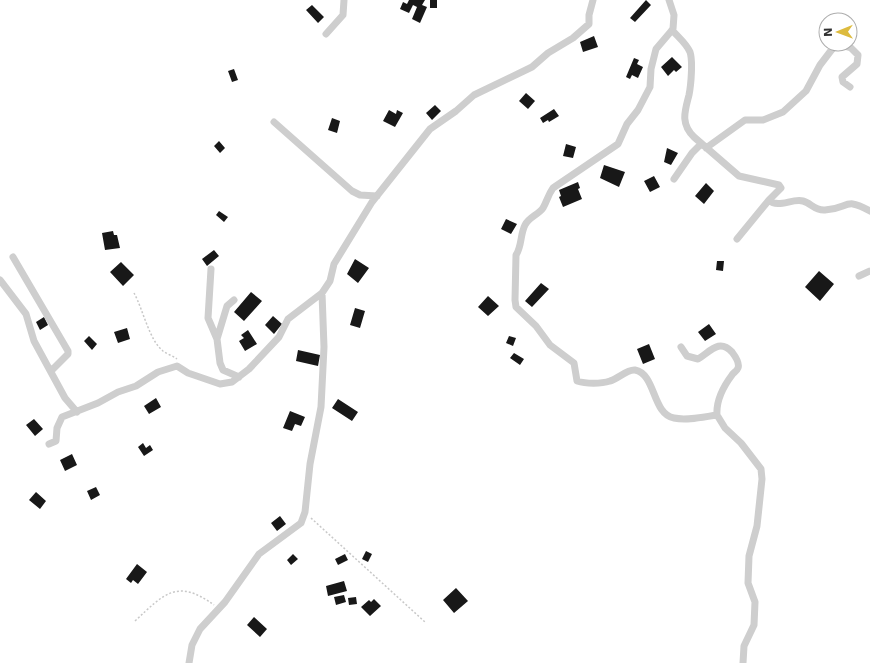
<svg xmlns="http://www.w3.org/2000/svg" width="870" height="663" font-family="'DejaVu Sans',sans-serif">
	<rect width="100%" height="100%" fill="#fff"/>
	<!-- building -->
	<path fill="#181818" d="M409,0h16l-3,5 5,2 -7,16 -8,-4 5,-12 -4,-2 -4,8 -9,-4 3,-7 4,2z
		M430,0h7v8h-7z
		M646,0l5,5 -16,17 -5,-4z
		M312,5l12,12 -6,6 -12,-13z
		M594,36l4,11 -15,5 -3,-10z
		M672,57l10,10 -6,5 -2,-2 -6,6 -7,-9z
		M634,58l5,2 -2,4 6,3 -5,11 -6,-3 -2,4 -4,-2z
		M234,69l4,11 -6,2 -4,-11z
		M526,93l9,8 -7,8 -9,-8z
		M435,105l6,6 -9,9 -6,-7z
		M554,109l5,7 -10,6 -1,-2 -5,3 -3,-5z
		M389,110l7,4 1,-4 6,3 -8,14 -12,-6z
		M332,118l8,3 -3,12 -9,-3z
		M219,141l6,7 -5,5 -6,-7z
		M566,144l10,3 -3,11 -10,-2z
		M667,148l11,5 -7,12 -7,-3z
		M604,165l21,7 -6,15 -19,-9z
		M654,176l6,11 -10,5 -6,-11z
		M578,182l2,6 -2,1 4,10 -19,8 -4,-10 2,-1 -2,-6z
		M706,183l8,8 -10,13 -9,-8z
		M219,211l9,6 -4,5 -8,-7z
		M506,219l11,5 -6,10 -10,-5z
		M113,231l1,4h3l3,13 -15,2 -3,-17z
		M214,250l5,6 -12,10 -5,-7z
		M355,259l14,9 -11,15 -11,-9z
		M717,261h7l-1,10 -7,-1z
		M121,262l13,13 -11,11 -13,-14z
		M819,271l15,13 -14,17 -15,-14z
		M541,283l8,6 -17,18 -7,-6z
		M251,292l11,9 -18,20 -10,-9z
		M488,296l11,10 -11,10 -10,-9z
		M355,308l10,3 -5,17 -10,-3z
		M273,316l9,8 -8,10 -9,-9z
		M44,317l4,8 -8,5 -4,-8z
		M709,324l7,10 -11,7 -7,-9z
		M127,328l3,11 -12,4 -4,-11z
		M248,330l9,14 -12,7 -6,-10 5,-3 -3,-3z
		M89,336l8,8 -5,6 -8,-9z
		M509,336l7,2 -3,8 -7,-3z
		M649,344l6,15 -12,5 -6,-15z
		M298,350l22,5 -2,11 -22,-5z
		M514,353l10,6 -4,6 -10,-7z
		M156,398l5,9 -12,7 -5,-8z
		M338,399l20,13 -6,9 -20,-13z
		M290,411l15,6 -4,9 -6,-2 -3,7 -9,-3z
		M34,419l9,10 -8,7 -9,-11z
		M143,443l3,5 4,-3 3,5 -9,6 -6,-9z
		M72,454l5,11 -12,6 -5,-11z
		M96,487l4,8 -9,5 -4,-9z
		M36,492l10,9 -6,8 -11,-9z
		M280,516l6,8 -9,7 -6,-8z
		M366,551l6,3 -4,8 -6,-3z
		M293,554l5,5 -7,6 -4,-5z
		M345,554l3,6 -10,5 -3,-6z
		M137,564l10,8 -9,12 -5,-4 -2,3 -5,-4z
		M344,581l3,10 -19,5 -2,-10z
		M456,588l12,13 -14,12 -11,-13z
		M344,595l2,7 -10,3 -2,-8z
		M356,597l1,7 -8,1 -1,-7z
		M374,599l7,7 -11,10 -9,-9 8,-7 2,2z
		M254,617l13,12 -7,8 -13,-12z"/>
	<g fill="none" stroke-linecap="round" stroke-linejoin="round">
		<!-- path -->
		<path stroke="#c8c8c8" stroke-width="1.5" stroke-dasharray="2 2" stroke-linecap="butt" d="M134,293c9,16 15,47 29,58 4,3 10,5 14,8
			M311,518l114,104
			M135,621c29,-27 42,-43 79,-16"/>
		<!-- minor -->
		<path stroke="#cecece" stroke-width="7" d="M669,0l5,15 -1,14 -17,20 -5,20 -1,18 -12,23 -11,14 -9,20 -65,44c-5,7 -6,13 -10,20 -5,7 -14,9 -18,17 -5,10 -3,21 -9,30l-1,45 1,7 20,19 14,19 24,18 3,18c9,3 24,3 33,0 8,-2 17,-12 25,-11 21,4 17,44 39,48 13,3 29,-1 43,-3l8,13 16,15 20,26 1,10 -5,47 -8,30 -1,27 7,19 -1,23 -10,21 -1,17
			M672,30c6,7 14,13 18,22 3,9 1,33 -1,43 -4,16 -9,28 5,42l45,39 40,9 2,3 -12,12c9,9 23,-2 34,1 8,2 12,10 22,9 24,-1 19,-14 45,1
			M326,34l17,-19 1,-15
			M274,122l78,69 8,4 17,1
			M706,148l39,-28h18l20,-8 23,-21 14,-26 13,-17 8,-3 10,3 7,7 -1,9 -15,13 1,5 7,5
			M674,179l18,-26 9,-9
			M737,239l32,-39
			M13,257l55,94v3l-17,17
			M211,269l-3,49 9,21 3,24 3,7 16,7
			M859,276l11,-5
			M0,280l26,34 8,27 31,57 12,14
			M217,339l10,-33 7,-6
			M681,347l6,9 11,3c12,-7 21,-21 34,-7 3,4 8,11 6,16 -1,3 -5,5 -6,7 -9,12 -16,26 -15,40
			M49,444l7,-3 1,-13 5,-11 36,-14 20,-11 18,-6 22,-14 19,-6 11,7 32,11 12,-2 17,-13 30,-32 9,-18 34,-26 8,-12 4,-17 38,-62 58,-73 26,-18 18,-16 58,-28 16,-14 25,-15 16,-14v-9l4,-15
			M189,663l3,-18 8,-16 25,-27 34,-48 42,-31 4,-11 5,-48 11,-57 3,-60 -2,-54"/>
	</g>
	<!-- north arrow -->
	<g transform="translate(838 32) rotate(269)"><circle r="19" fill="#ffffff" stroke="#adadad"/>
	<path d="M0-3L7 15L0 10L-7 15Z" fill="#ddbb3e"/>
	<text y="-6" font-size="11" font-weight="bold" text-anchor="middle" fill="#313131">N</text>
	</g>
</svg>
